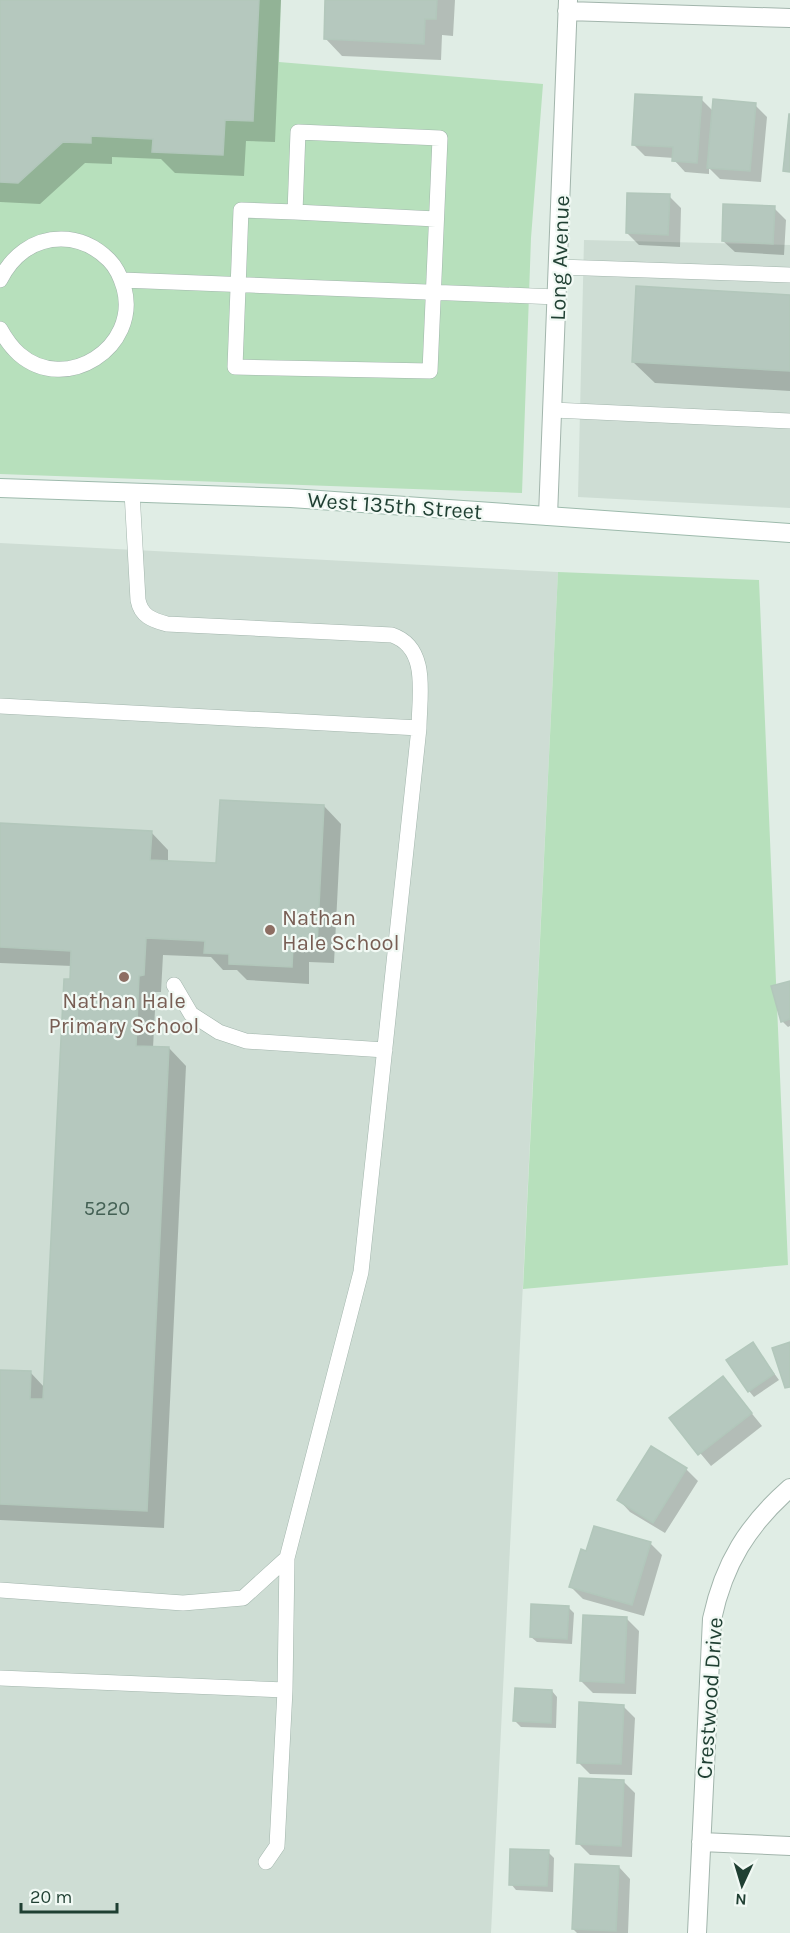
<svg xmlns="http://www.w3.org/2000/svg" width="790" height="1933" font-family="Karla,sans-serif">
	<rect width="100%" height="100%" fill="#e0ede5"/>
	<!-- built -->
	<path fill="#ceddd4" d="M584,240l206,5v263l-212,-11z
		M0,543l558,29 -67,1361h-491z"/>
	<!-- green -->
	<path fill="#b7e0bc" d="M0,0h281l-2,62 264,22 -12,154 -9,255 -522,-19z
		M558,572l201,8 29,685 -265,24z"/>
	<!-- shadow -->
	<path fill="#0003" d="M0,0h281l-6,142 -29,-1 -2,35 -69,-3 -14,-14 -49,-2v7l-27,-1 -45,41 -40,-2z
		M327,0h128l-2,36 -11,-1 -1,25 -99,-4 -17,-18z
		M701,99l12,12 42,-6 12,12 -6,65 -41,-3 -11,-11v6l-24,-2 -11,-12v-2l-29,-2 -12,-12z
		M669,196l12,12 -1,39 -41,-2 -12,-12z
		M774,208l12,12 -2,35 -49,-3 -12,-11z
		M790,296v95l-135,-8 -22,-21z
		M324,806l17,18 -7,139 -25,-1v22l-62,-4 -10,-10h-14l-12,-13 -48,-2 -2,37h-5l-3,56h16l17,18 -22,462 -164,-8v-149l31,2 14,15 27,-422 -72,-3v-138l151,7 17,18v12l50,3z
		M790,983v43l-2,1 -6,-6z
		M753,1344l26,36 -25,17 -5,-6z
		M723,1378l39,48 -51,40 -40,-48z
		M686,1469l12,12 -33,52 -35,-21 -11,-12z
		M650,1543l12,12 -18,61 -61,-17 -12,-12z
		M568,1607l6,6 -2,31 -35,-2 -6,-5z
		M627,1619l12,12 -3,63 -43,-1 -12,-12z
		M552,1691l5,6 -1,31 -35,-1 -6,-6z
		M623,1706l12,12 -3,57 -42,-1 -12,-12z
		M623,1781l12,12 -3,64 -42,-2 -12,-12z
		M548,1852l6,6 -1,34 -37,-2 -5,-6z
		M619,1867l11,12 -2,54h-51l-4,-4z"/>
	<!-- building -->
	<path fill="#b5c8be" stroke="#b2c7bb" stroke-width="1.5" d="M0,0h259l-6,121 -28,-1 -2,35 -71,-3 1,-13 -62,-3v7l-28,-1 -45,41 -18,-1z
		M325,0h112l-1,19h-11l-1,25 -100,-5z
		M635,94l67,3 -5,66 -25,-2 1,-14 -41,-2z
		M713,99l43,4 -6,68 -43,-3z
		M789,114h1v58l-7,-1z
		M627,193l43,1 -2,41 -42,-2z
		M723,204l52,2 -2,38 -51,-3z
		M636,286l154,9v76l-158,-9z
		M220,800l104,5 -7,141 -24,-1 -1,22 -63,-3v-10l-25,-1 1,-12 -59,-3 -2,37 -5,1 -3,70 33,1 -22,464 -147,-7v-134l31,1 -1,28h13l21,-420h6l1,-28 -71,-4v-124l152,8 -2,29 66,3z
		M790,981v38l-9,3 -10,-36z
		M753,1342l21,32 -26,18 -22,-32z
		M790,1342v45l-5,1 -13,-40z
		M723,1376l29,37 -54,42 -29,-37z
		M651,1446l36,22 -34,55 -36,-23z
		M594,1526l57,16 -19,63 -63,-18 12,-38 5,2z
		M531,1604l38,2 -2,33 -37,-2z
		M583,1615l44,2 -3,66 -44,-2z
		M515,1688l37,2 -1,33 -38,-2z
		M579,1702l45,3 -3,59 -44,-1z
		M579,1778l45,2 -3,66 -45,-2z
		M510,1849l39,1 -2,36 -38,-1z
		M575,1864l44,2 -3,65 -44,-2z"/>
	<g fill="none" stroke-linecap="round" stroke-linejoin="round">
		<defs>
			<path id="lane" d="M298,132l142,6 -10,233 -195,-4 6,-157 54,2z
				M295,212l141,7
				M559,267l231,8
				M0,280c12,-24 33,-41 61,-41 19,0 35,8 48,21 8,8 12,18 15,28 16,59 -58,107 -105,66 -8,-7 -14,-16 -19,-25
				M122,280l435,17
				M553,410l237,11
				M0,706l419,22
				M174,985l17,29 28,18 27,9 139,9
				M0,1590l183,13 60,-5 44,-40 74,-286 58,-544c0,-31 11,-80 -27,-93l-225,-11c-15,-4 -26,-8 -29,-24l-6,-108
				M0,1678l285,12
				M266,1862l11,-16 8,-156 2,-132"/>
			<path id="street" d="M567,11l223,7
				M548,516l20,-516
				M701,1842l89,4
				M697,1933l15,-314c12,-56 36,-94 78,-131"/>
			<path id="secondary" d="M0,488l291,10 499,35"/>
		</defs>
		<!-- lane casing -->
		<use href="#lane" stroke="#a2b5ac" stroke-width="16"/>
		<!-- street casing -->
		<use href="#street" stroke="#a2b5ac" stroke-width="20"/>
		<!-- secondary casing -->
		<use href="#secondary" stroke="#9dbaac" stroke-width="20"/>
		<!-- lane -->
		<use href="#lane" stroke="#fff" stroke-width="15"/>
		<!-- street -->
		<use href="#street" stroke="#fff" stroke-width="18"/>
		<!-- secondary -->
		<use href="#secondary" stroke="#fff" stroke-width="18"/>
	</g>
	<!-- markers -->
	<g fill="#8d6e63" stroke="#f1f9f4" stroke-width="2">
		<circle cx="270" cy="930" r="6"/>
		<circle cx="124" cy="977" r="6"/>
	</g>
	<g text-anchor="middle" stroke-width="4.5" stroke-linejoin="round" paint-order="stroke">
		<!-- number labels -->
		<g font-size="20" fill="#446155">
			<text x="107" y="1215">5220</text>
		</g>
		<!-- street labels -->
		<g font-size="22" fill="#1f3f32" stroke="#f1f9f4">
			<text transform="translate(559 258) rotate(-88)" y="8">Long Avenue</text>
			<text transform="translate(395 505) rotate(4)" y="8">West 135th Street</text>
			<text transform="translate(709 1698) rotate(-86)" y="8">Crestwood Drive</text>
		</g>
		<!-- education labels -->
		<g font-size="22" fill="#785e54" stroke="#f1f9f4" text-anchor="start">
			<text x="282" y="925">Nathan<tspan x="282" dy="25">Hale School</tspan></text>
			<text x="124" y="1008" text-anchor="middle">Nathan Hale<tspan x="124" dy="25">Primary School</tspan></text>
		</g>
	</g>
	<!-- north arrow -->
	<g transform="translate(742 1885) rotate(184)" stroke="#f1f9f4" stroke-width="4.5" paint-order="stroke">
	<path d="M0-4.5L10 22L0 15L-10 22Z" fill="#1f3f32"/>
	<text y="-9" font-size="16" font-weight="bold" text-anchor="middle" fill="#1f3f32">N</text>
	</g>
	<!-- scale -->
	<path d="M21 1903v9h96v-9" fill="none" stroke="#1f3f32" stroke-width="3"/>
	<text x="30" y="1903" font-size="18" fill="#1f3f32" stroke="#f1f9f4" stroke-width="4.5" paint-order="stroke">20 m</text>
</svg>
